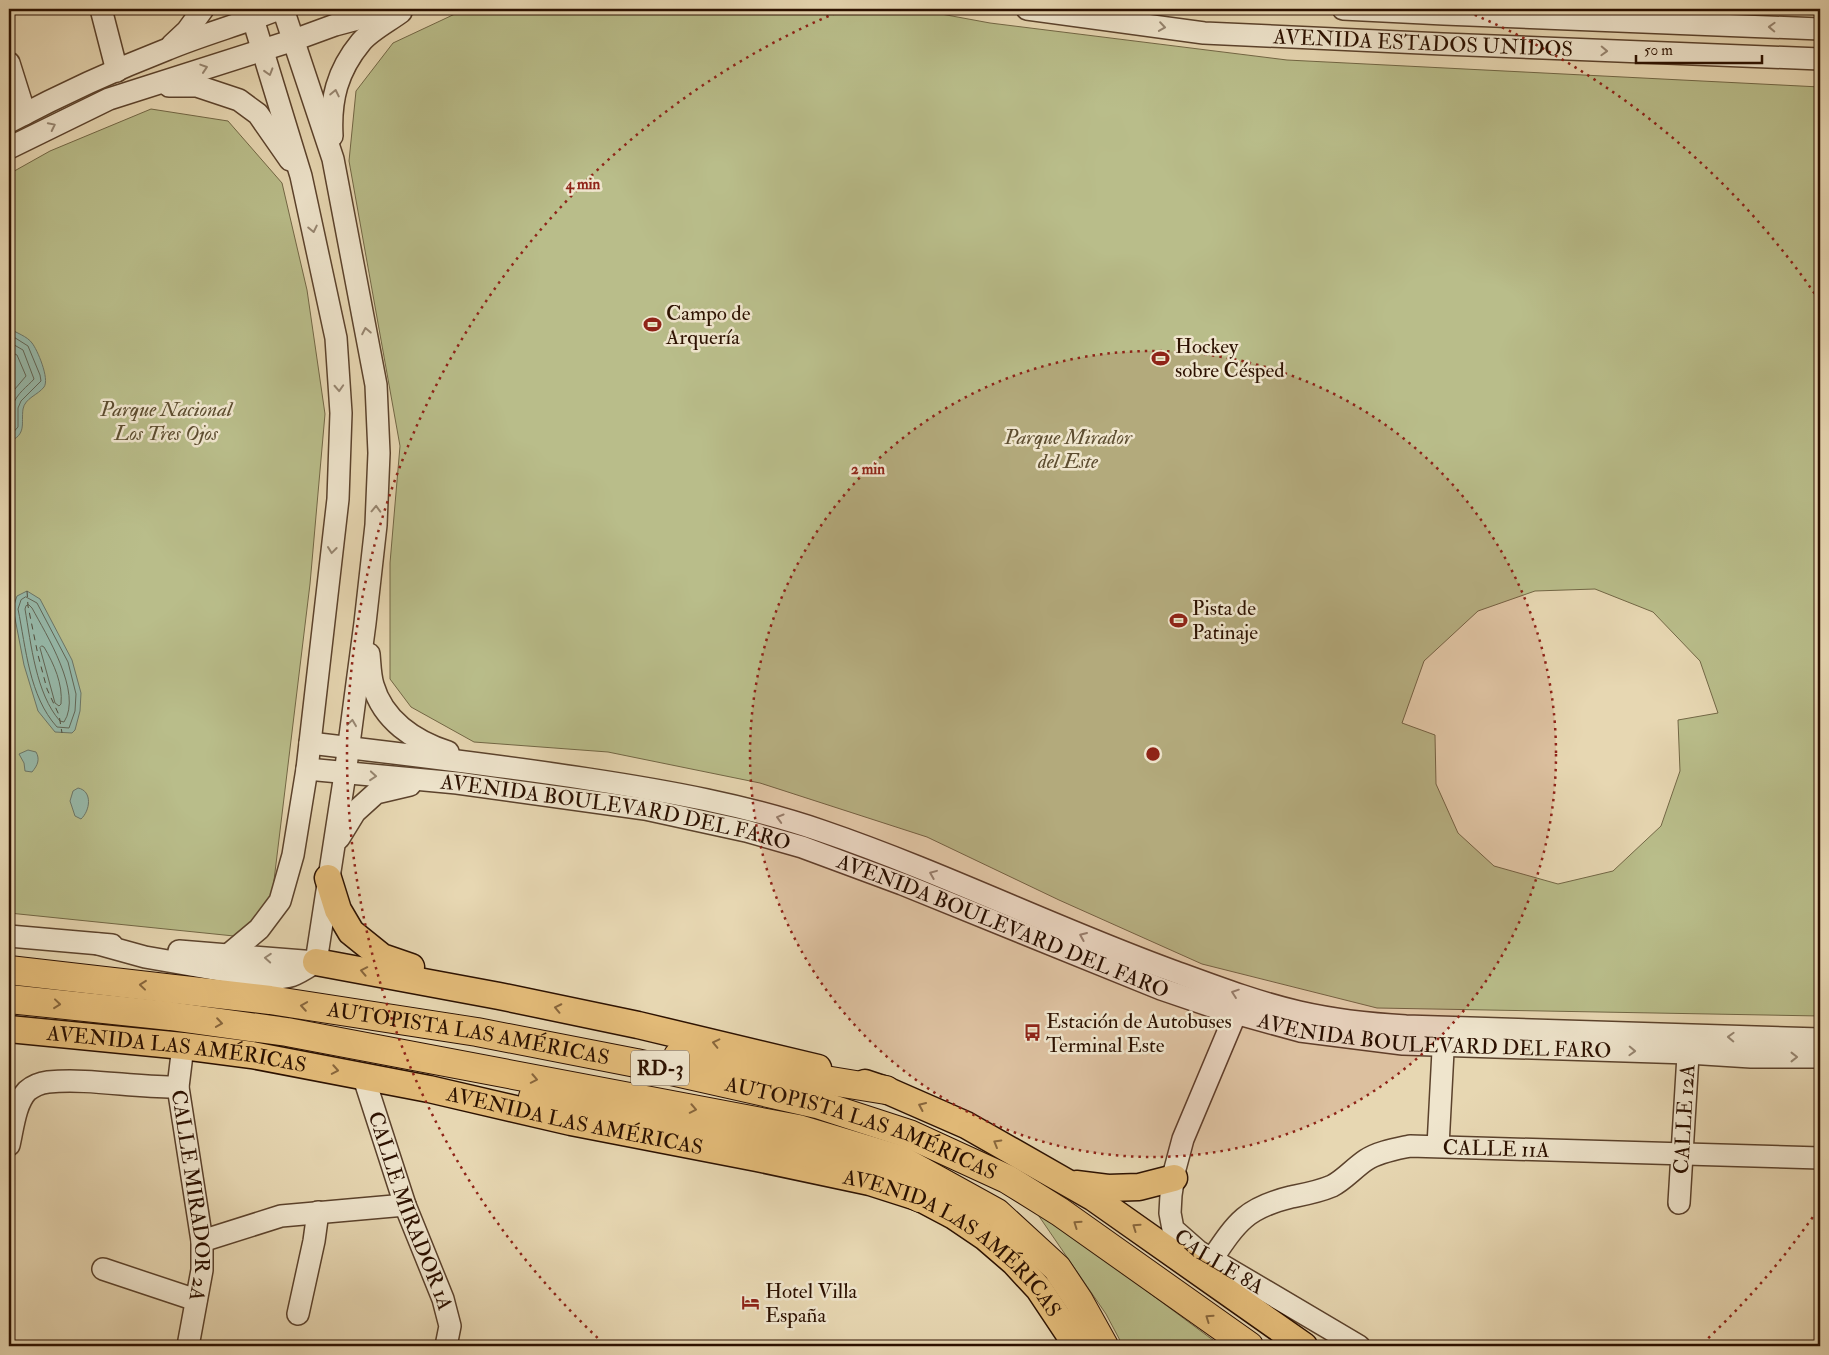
<svg xmlns="http://www.w3.org/2000/svg" width="1829" height="1355" font-family="'IM FELL Double Pica',serif">
	<rect width="100%" height="100%" fill="#e7d7b2"/>
	<filter id="stains"><feTurbulence type="fractalNoise" baseFrequency=".004" numOctaves="4"/><feColorMatrix values="0 0 0 0 .2 0 0 0 0 .09 0 0 0 0 .02 0 0 0 .5 -.17"/></filter>
	<radialGradient id="worn" r=".72"><stop offset=".6" stop-color="#630" stop-opacity="0"/><stop offset="1" stop-color="#630" stop-opacity=".3"/></radialGradient>
	<!-- green -->
	<path fill="#b9bd8a" stroke="#726745" fill-rule="evenodd" d="M489,9h425l76,14 297,37 533,27v929l-443,-8 -175,-44 -143,-64 -132,-63 -167,-54 -152,-31 -134,-10 -63,-35 -21,-28v-116l10,-117 -51,-285 7,-70 37,-48 64,-30zM1595,589l58,23 47,49 18,52 -40,7 2,51 -19,55 -48,45 -55,13 -64,-18 -36,-33 -22,-49 -1,-49 -33,-12 22,-62 54,-50 57,-20z
		M1658,9h162v6z
		M151,109l77,12 54,62 25,107 18,124 -15,170 -39,321 -37,31 -225,-23v-739l41,-23z
		M1032,1206l189,140h-98l-17,-32z"/>
	<!-- water -->
	<path fill="#97baab" stroke="#6c7667" d="M9,328c7,5 18,8 23,15 5,6 18,36 12,44 -6,8 -19,11 -21,22 -2,15 4,25 -14,33z
		M27,591l13,8 32,61 9,33 -1,18 -5,19 -3,3 -17,-1 -17,-21 -14,-46 -11,-57 4,-12z
		M28,750l8,2c4,7 2,13 -4,20l-7,-1 -1,-8 -5,-9z
		M78,788c15,3 12,23 3,31l-6,-3 -5,-15 3,-10z"/>
	<g fill="none" stroke-linecap="round" stroke-linejoin="round">
		<!-- shore -->
		<path stroke="#626656" stroke-width="1" d="M9,334l19,12 12,29 1,6 -20,20 -3,7v19l-9,10
			M9,342l14,8 11,29c-7,8 -17,14 -21,26 -3,8 2,17 -4,24
			M9,351l8,4 9,21 -17,20
			M26,597l11,6 31,59 8,32 -1,17 -6,17 -12,-1c-28,-31 -31,-79 -39,-118l3,-9z
			M29,605l3,3c14,26 51,85 32,114l-4,-1c-24,-27 -29,-77 -35,-112l1,-3z
			M42,646l2,1c10,17 19,37 17,57l-2,2 -4,-3 -15,-55z"/>
		<!-- ferry -->
		<path stroke="#514c3c" stroke-width="1" stroke-dasharray="6 5" stroke-linecap="butt" d="M27,591l1,15 10,49 9,34 12,26 3,18"/>
		<defs>
			<g id="minor">
				<path d="M101,9l16,62"/>
				<path id="s1" d="M1027,9l177,24 239,11 377,15"/>
				<path d="M1343,9l101,5 376,15"/>
				<path d="M172,45l15,-14 16,-22"/>
				<path d="M9,63l16,51"/>
				<path d="M169,86h28l42,14 19,14 32,46"/>
				<path d="M9,122c51,-27 105,-52 159,-73 36,-15 74,-25 111,-40"/>
				<path d="M332,136c-2,-36 5,-65 29,-94 9,-11 28,-21 40,-30"/>
				<path d="M9,148l100,-49 185,-59 41,-15 60,-16"/>
				<path d="M369,654c1,10 1,21 4,31 10,35 41,56 75,67"/>
				<path d="M310,743c93,11 186,22 278,36 79,12 158,26 234,52 120,41 233,97 351,140 41,15 83,31 126,41 35,8 71,12 107,14l414,13"/>
				<path id="s2" d="M307,769l150,14 188,26 101,22 56,16 100,37 259,105 56,19 83,23 103,13 285,9 63,4h69"/>
				<path d="M339,838l16,-26 21,-19 34,-8"/>
				<path d="M9,936l103,9"/>
				<path d="M98,944l47,13 120,21c26,1 31,-3 51,-16l29,-188 20,-151 11,-98 3,-72 -3,-68 -43,-226 -50,-150"/>
				<path d="M179,951l137,11"/>
				<path d="M228,955l31,-26 21,-28 13,-46 14,-86 31,-270 3,-86 -5,-75 -35,-162 -51,-167"/>
				<path id="s3" d="M1236,1013l-53,126 -8,30 -4,26 -1,18 3,16 25,22 161,95"/>
				<path id="s4" d="M183,1046l-5,41 24,154v29l-14,76"/>
				<path id="s5" d="M363,1075l42,130 38,94 7,27 -4,20"/>
				<path d="M9,1145c4,-17 6,-41 18,-54 6,-5 13,-8 21,-9 43,-4 87,6 130,5"/>
				<path d="M1438,1146l6,-114"/>
				<path id="s6" d="M1679,1203l10,-164"/>
				<path d="M202,1241l79,-25 124,-11"/>
				<path id="s7" d="M1212,1259c25,-37 34,-51 79,-62 15,-3 27,-5 41,-11 12,-6 22,-18 34,-26 12,-8 30,-11 44,-14l410,12"/>
				<path d="M103,1269l93,31"/>
				<path d="M298,1314l16,-73 4,-29"/>
			</g>
			<g id="major">
				<path d="M328,878l10,32 13,22 31,25 29,10"/>
				<path d="M316,962l183,34 139,29 180,43"/>
				<path id="s8" d="M9,1029l174,17 69,9 177,34 142,33 186,36 113,24 50,16 34,18 31,21 29,25 25,27 38,57"/>
				<path d="M865,1083l21,7 80,35 128,73 210,148"/>
				<path d="M1076,1184l32,4 31,-1 35,-9"/>
			</g>
			<g id="highway">
				<path id="s9" d="M9,970l261,30 207,32 159,31 181,41 92,30 98,45 53,33 189,134"/>
				<path d="M9,999l161,17 117,16 511,97 103,31 96,53 60,55 22,33 25,45"/>
				<path d="M678,1056l208,34"/>
				<path d="M533,1097l108,23 123,23 62,14 47,17 47,24"/>
			</g>
		</defs>
		<!-- minor casing -->
		<use href="#minor" stroke="#5b422c" stroke-width="24"/>
		<!-- major casing -->
		<use href="#major" stroke="#2c1100" stroke-width="29"/>
		<!-- highway casing -->
		<use href="#highway" stroke="#2c1100" stroke-width="30"/>
		<!-- minor -->
		<use href="#minor" stroke="#efe5cd" stroke-width="21"/>
		<!-- major -->
		<use href="#major" stroke="#e4bc79" stroke-width="26"/>
		<!-- highway -->
		<use href="#highway" stroke="#e4bc79" stroke-width="28"/>
	</g>
	<!-- one-way arrows -->
	<defs><path id="oneway-chevron" d="M-2-3.5L2.5 0L-2 3.5" fill="none" stroke-width="1.6" stroke-linecap="round" stroke-linejoin="round" transform="scale(1.25)"/></defs>
	<g stroke="#978671">
		<use href="#oneway-chevron" transform="translate(1162 27) rotate(8)"/>
		<use href="#oneway-chevron" transform="translate(1772 27) rotate(-178)"/>
		<use href="#oneway-chevron" transform="translate(1604 51) rotate(2)"/>
		<use href="#oneway-chevron" transform="translate(204 68) rotate(-18)"/>
		<use href="#oneway-chevron" transform="translate(269 72) rotate(73)"/>
		<use href="#oneway-chevron" transform="translate(335 93) rotate(-78)"/>
		<use href="#oneway-chevron" transform="translate(52 126) rotate(-26)"/>
		<use href="#oneway-chevron" transform="translate(313 229) rotate(78)"/>
		<use href="#oneway-chevron" transform="translate(366 331) rotate(-101)"/>
		<use href="#oneway-chevron" transform="translate(339 388) rotate(87)"/>
		<use href="#oneway-chevron" transform="translate(376 509) rotate(-88)"/>
		<use href="#oneway-chevron" transform="translate(332 550) rotate(97)"/>
		<use href="#oneway-chevron" transform="translate(352 723) rotate(-82)"/>
		<use href="#oneway-chevron" transform="translate(373 776) rotate(5)"/>
		<use href="#oneway-chevron" transform="translate(780 818) rotate(-164)"/>
		<use href="#oneway-chevron" transform="translate(933 874) rotate(-158)"/>
		<use href="#oneway-chevron" transform="translate(1083 936) rotate(-157)"/>
		<use href="#oneway-chevron" transform="translate(268 958) rotate(-176)"/>
		<use href="#oneway-chevron" transform="translate(1235 993) rotate(-161)"/>
		<use href="#oneway-chevron" transform="translate(1731 1037) rotate(-178)"/>
		<use href="#oneway-chevron" transform="translate(1632 1051) rotate(2)"/>
		<use href="#oneway-chevron" transform="translate(1794 1057)"/>
	</g>
	<g stroke="#88663c">
		<use href="#oneway-chevron" transform="translate(364 971) rotate(-169)"/>
		<use href="#oneway-chevron" transform="translate(143 985) rotate(-174)"/>
		<use href="#oneway-chevron" transform="translate(57 1004) rotate(6)"/>
		<use href="#oneway-chevron" transform="translate(304 1006) rotate(-171)"/>
		<use href="#oneway-chevron" transform="translate(558 1008) rotate(-168)"/>
		<use href="#oneway-chevron" transform="translate(219 1023) rotate(8)"/>
		<use href="#oneway-chevron" transform="translate(716 1043) rotate(-167)"/>
		<use href="#oneway-chevron" transform="translate(335 1070) rotate(10)"/>
		<use href="#oneway-chevron" transform="translate(534 1079) rotate(11)"/>
		<use href="#oneway-chevron" transform="translate(922 1106) rotate(-156)"/>
		<use href="#oneway-chevron" transform="translate(693 1109) rotate(11)"/>
		<use href="#oneway-chevron" transform="translate(997 1143) rotate(-150)"/>
		<use href="#oneway-chevron" transform="translate(1077 1224) rotate(-145)"/>
		<use href="#oneway-chevron" transform="translate(1136 1227) rotate(-145)"/>
		<use href="#oneway-chevron" transform="translate(1209 1318) rotate(-145)"/>
	</g>
	<!-- distance rings -->
	<circle cx="1153" cy="754" r="403" fill="#8f2418" fill-opacity=".12"/>
	<g fill="none" stroke="#8f2418" stroke-width="2.5" stroke-dasharray="2.5 5">
		<circle cx="1153" cy="754" r="403"/>
		<path d="M1817 1211A806 806 0 0 1 1703 1343M603 1343A806 806 0 0 1 845 9M1461 9A806 806 0 0 1 1817 297"/>
	</g>
	<!-- icons -->
	<defs>
		<symbol id="stadium-bare" viewBox="-9 -9 18 18"><path d="M0-5a6.5 5 0 1 0 0 10a6.5 5 0 1 0 0-10ZM-3.5-1.8h7v3.6h-7Z" fill="#8f2418" stroke="#efe5cd" stroke-width="2.5" paint-order="stroke"/></symbol>
		<symbol id="bus-bare" viewBox="-9 -9 18 18"><path d="M-5-6H5V4H4V6H2V4H-2V6H-4V4H-5ZM-3.5-4V0h7V-4ZM-3.5 1.2v1.5H-2V1.2ZM2 1.2v1.5H3.5V1.2Z" fill="#8f2418" stroke="#efe5cd" stroke-width="2.5" paint-order="stroke"/></symbol>
		<symbol id="hotel-bare" viewBox="-9 -9 18 18"><path d="M-6-4.5h1.5V1H6V5H4.5V3h-9V5H-6ZM-4 0a1.8 1.8 0 1 1 3.6 0ZM.5 0V-2.5h3Q6-2.5 6 0Z" fill="#8f2418" stroke="#efe5cd" stroke-width="2.5" paint-order="stroke"/></symbol>
	</defs>
	<g fill-rule="evenodd">
		<use href="#stadium-bare" x="640" y="312" width="25" height="25"/>
		<use href="#stadium-bare" x="1148" y="346" width="25" height="25"/>
		<use href="#stadium-bare" x="1166" y="608" width="25" height="25"/>
		<use href="#bus-bare" x="1020" y="1020" width="25" height="25"/>
		<use href="#hotel-bare" x="738" y="1290" width="25" height="25"/>
	</g>
	<g text-anchor="middle" stroke-width="5" stroke-linejoin="round" paint-order="stroke">
		<!-- shield labels -->
		<rect fill="#efe5cd" stroke="#66513e" stroke-width="1" x="631" y="1050.5" width="58" height="35" rx="4"/>
		<g font-size="20" font-weight="bold" fill="#2c1100">
			<text x="660" y="1075">RD-3</text>
		</g>
		<!-- street labels -->
		<g font-size="21" fill="#2c1100" stroke="#efe5cd">
			<text dy="7" stroke="none"><textPath href="#s1" startOffset="398">AVENIDA ESTADOS UNIDOS</textPath></text>
			<text dy="7" stroke="none"><textPath href="#s2" startOffset="312">AVENIDA BOULEVARD DEL FARO</textPath></text>
			<text dy="7" stroke="none"><textPath href="#s2" startOffset="718">AVENIDA BOULEVARD DEL FARO</textPath></text>
			<text dy="7" stroke="none"><textPath href="#s9" startOffset="464">AUTOPISTA LAS AMÉRICAS</textPath></text>
			<text dy="7" stroke="none"><textPath href="#s2" startOffset="1168">AVENIDA BOULEVARD DEL FARO</textPath></text>
			<text dy="7" stroke="none"><textPath href="#s8" startOffset="169">AVENIDA LAS AMÉRICAS</textPath></text>
			<text dy="7" stroke="none"><textPath href="#s6" startOffset="84">CALLE 12A</textPath></text>
			<text dy="7" stroke="none"><textPath href="#s8" startOffset="574">AVENIDA LAS AMÉRICAS</textPath></text>
			<text dy="7" stroke="none"><textPath href="#s9" startOffset="869">AUTOPISTA LAS AMÉRICAS</textPath></text>
			<text dy="7" stroke="none"><textPath href="#s7" startOffset="322">CALLE 11A</textPath></text>
			<text dy="7" stroke="none"><textPath href="#s4" startOffset="151">CALLE MIRADOR 2A</textPath></text>
			<text dy="7" stroke="none"><textPath href="#s5" startOffset="144">CALLE MIRADOR 1A</textPath></text>
			<text dy="7" stroke="none"><textPath href="#s8" startOffset="979">AVENIDA LAS AMÉRICAS</textPath></text>
			<text dy="7" stroke="none"><textPath href="#s3" startOffset="285">CALLE 8A</textPath></text>
		</g>
		<!-- poi labels -->
		<g font-size="21" fill="#2c1100" stroke="#efe5cd" text-anchor="start">
			<text x="666" y="320">Campo de<tspan x="666" dy="24">Arquería</tspan></text>
			<text x="1175" y="353">Hockey<tspan x="1175" dy="24">sobre Césped</tspan></text>
			<text x="1192" y="615">Pista de<tspan x="1192" dy="24">Patinaje</tspan></text>
			<text x="1046" y="1028">Estación de Autobuses<tspan x="1046" dy="24">Terminal Este</tspan></text>
			<text x="765" y="1298">Hotel Villa<tspan x="765" dy="24">España</tspan></text>
		</g>
		<!-- park labels -->
		<g font-size="21" font-style="italic" fill="#5d4d30" stroke="#efe5cd">
			<text x="166" y="416">Parque Nacional<tspan x="166" dy="24">Los Tres Ojos</tspan></text>
			<text x="1068" y="444">Parque Mirador<tspan x="1068" dy="24">del Este</tspan></text>
		</g>
	</g>
	<circle cx="1153" cy="754" r="8" fill="#8f2418" stroke="#efe5cd" stroke-width="2.5"/>
	<g font-size="15" text-anchor="middle" font-weight="bold" fill="#8f2418" stroke="#efe5cd" stroke-width="5" stroke-linejoin="round" paint-order="stroke">
		<text x="583" y="189">4 min</text>
		<text x="868" y="474">2 min</text>
	</g>
	<!-- margin -->
	<rect width="1829" height="1355" fill="none" stroke="#e7d7b2" stroke-width="30"/>
	<rect x="10" y="10" width="1809" height="1335" fill="none" stroke="#2c1100" stroke-width="2.5"/>
	<rect x="15" y="15" width="1799" height="1325" fill="none" stroke="#2c1100"/>
	<!-- scale -->
	<path d="M1636 55v8h126v-8" fill="none" stroke="#2c1100" stroke-width="2.5"/>
	<text x="1644" y="55" font-size="15" fill="#2c1100" stroke="#efe5cd" stroke-width="4" paint-order="stroke">50 m</text>
	<rect width="100%" height="100%" filter="url(#stains)"/>
	<rect width="100%" height="100%" fill="url(#worn)"/>
</svg>
